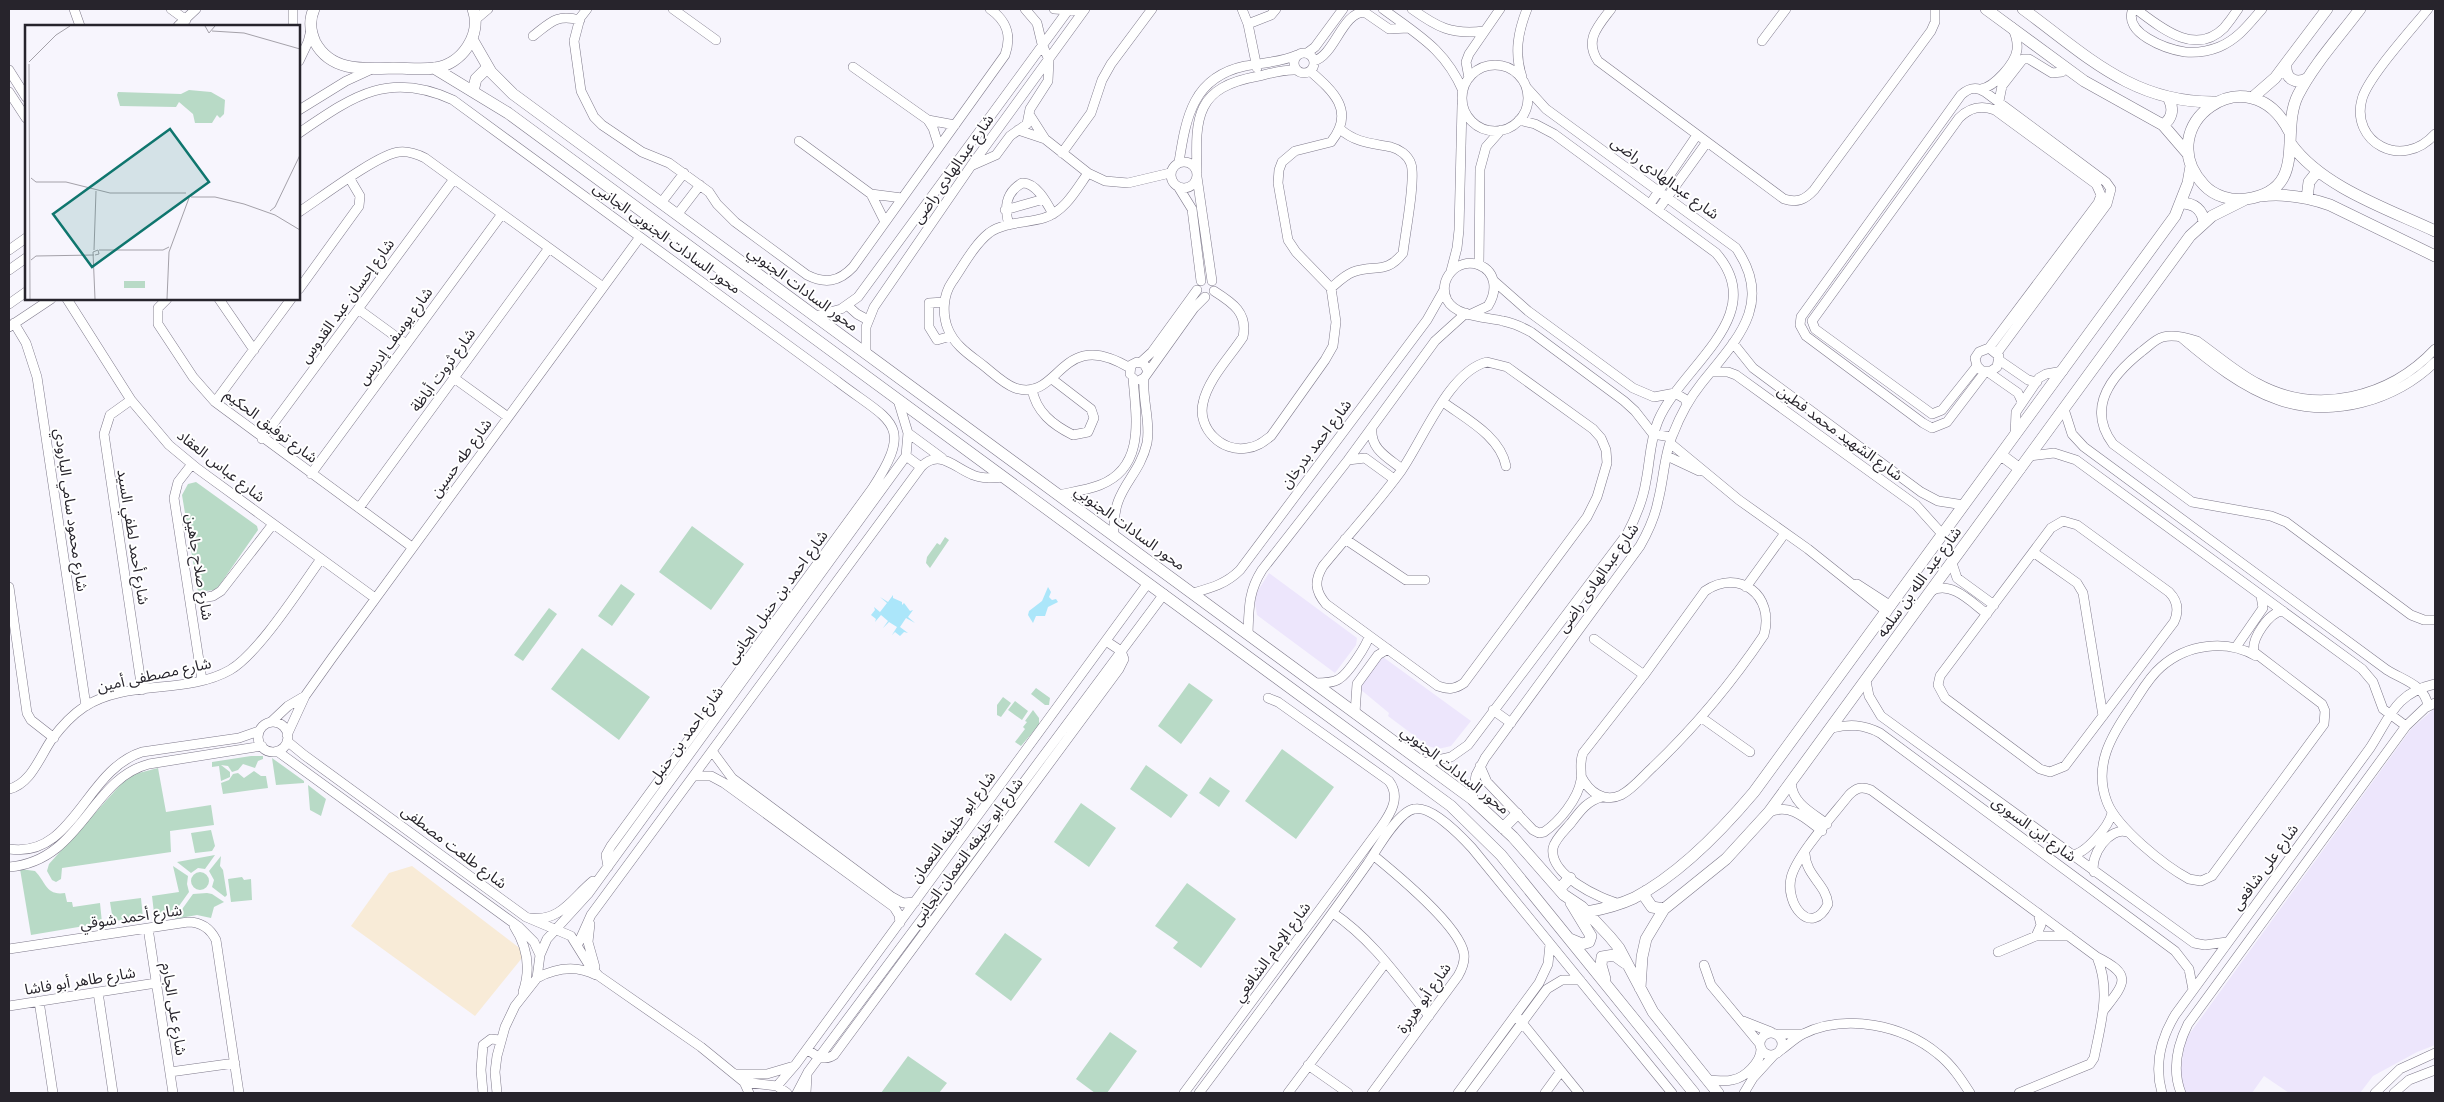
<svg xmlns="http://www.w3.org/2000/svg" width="2444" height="1102" font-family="'Fira Sans','Noto Sans Arabic',sans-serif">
	<rect width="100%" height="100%" fill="#f7f5fd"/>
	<!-- built -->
	<path fill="#ede6fc" d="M1269,573l88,65 -1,7 -21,28 -78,-58 -2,-13 2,-10z
		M1383,657l88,64 -20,25 -13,3 -10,-3 -40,-30 1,-3 -29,-24 18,-30z
		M2435,708v337l-18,7 -44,24 -13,17h-71l-25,-17 -12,17h-67l-5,-16 5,-37 226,-311z"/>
	<!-- education -->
	<path fill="#f8ebd7" d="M412,866l114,87 -51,63 -124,-90 38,-53z"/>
	<!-- green -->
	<path fill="#b8dac6" d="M196,482l61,44 1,4 -39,56 -5,4 -16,2 -16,-97 6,-11z
		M692,526l52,38 -33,46 -52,-38z
		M945,537l4,3 -19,28 -4,-5 1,-6 10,-14 3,2z
		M621,584l14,10 -23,32 -14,-10z
		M549,608l8,6 -34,47 -9,-6z
		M582,648l68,49 -31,43 -68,-51z
		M1189,683l24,17 -32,44 -23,-18z
		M1036,688l14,10 -1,7h-4l-14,-11z
		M1003,697l8,6 -10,14 -4,-2v-10z
		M1015,701l13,10 -6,9 -14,-10z
		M1033,710l6,8v7l-18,21 -6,-4 10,-13 -2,-2 4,-5 -2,-1z
		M1282,749l52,38 -38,52 -51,-38z
		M251,756h12v3l-5,2 -3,7 -12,-4 -5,6 -6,2 -4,-6 -7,-1 9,7v5l-9,4 -2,-15 -7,1v-5z
		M272,758l32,23v2l-28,2z
		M1146,765l42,30 -17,23 -41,-29z
		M158,768l8,44 45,-7 3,20 -44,6 1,21 -109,16 -1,11 -5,3 -4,-2 -5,-9 2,-7 73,-81 13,-9z
		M254,771l7,5h5l2,12 -45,6 -2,-11 8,-3 4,-6 5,-1 6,5z
		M1210,777l20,14 -11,16 -20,-14z
		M308,785l18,14 -5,17 -11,-6z
		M1081,803l35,25 -27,39 -35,-25z
		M211,830l4,16 -3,5 -17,2 -4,-20z
		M215,855l-10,14 -7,-1 -7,5 -14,-11z
		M221,856l-1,10 3,4 4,25 -2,2 -13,-10 2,-7 -5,-9z
		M173,866l15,10 -1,8 2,8 -15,21 -17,3 -3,-3 -2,-17 27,-4z
		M20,869l15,2c11,11 11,25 30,22l2,9h5l1,5 27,-4 2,20 -71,12z
		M191 881a9 9 0 1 1 18 0a9 9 0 1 1-18 0Z
		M242,877l2,3 7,-1 1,21 -21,2 -3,-23z
		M1187,883l49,36 -35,49 -28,-20 5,-6 -23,-16z
		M207,893l5,1 12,8 -10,5 -3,11 -14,-3 -22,4 18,-25z
		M141,898l2,20 -30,3 -3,-19z
		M1005,933l37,26 -31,42 -36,-27z
		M1110,1032l27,19 -30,42h-12l-19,-14z
		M908,1056l39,27 -8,10h-58z"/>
	<!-- water -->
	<path fill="#abe6fa" d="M1048,587l3,5 -2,5 3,3 4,-1 2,3 -10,5 -3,9h-9l-3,7 -5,-8 1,-4 13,-10z
		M893,595v3l9,4v3l2,-2 6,8 3,-1 -5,7 7,6 -9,-5 -6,9 8,6 -4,-1 -4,4 -5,-4 -3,3 5,-8 -8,-5 -6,6 5,-7 -7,-6 -6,7 1,-3 -5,-4 4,-5 -1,-3 6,5 7,-9 -7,-6 8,5z"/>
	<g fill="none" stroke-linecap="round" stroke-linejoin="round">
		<defs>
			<path id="minor" d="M74,9l6,17
				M171,9l15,11
				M293,9v17
				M587,9l-7,9 -6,23 7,50 13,26 8,8 40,27 27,11 40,29 8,12 18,18 72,53c18,9 32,7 46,-8l152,-212c7,-20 2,-34 -15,-46
				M673,9l43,31
				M1054,9l29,2
				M1242,9l6,15 9,44
				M1360,9l29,20 19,-1
				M1383,9c35,26 62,40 80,82
				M1412,9c25,18 39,26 72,22
				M1611,9c-13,17 -27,31 -13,52l186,138c13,4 21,1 30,-9l117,-159 4,-9v-13
				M2133,9c-11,24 33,40 52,43 11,1 24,-1 34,-5 19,-8 30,-23 43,-38
				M2136,9c24,18 59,48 88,19 5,-6 10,-13 14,-19
				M2428,9c-16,20 -60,68 -66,90 -12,43 40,72 73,35
				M475,20l13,-11
				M1248,24l23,-9 5,-6
				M178,26l18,-17
				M533,36c18,-14 23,-22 47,-16
				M1762,41l24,-32
				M1307,53l8,-6 28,-38
				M1294 63a10 10 0 1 1 20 0a10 10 0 1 1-20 0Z
				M299,61l9,-19 3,-12
				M1314,61c21,-6 28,-49 51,-49
				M1462 98a33 33 0 1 1 66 0a33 33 0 1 1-66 0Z
				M853,67l75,53 27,5
				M9,70l17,27
				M1522,77c-8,-24 -4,-45 5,-68
				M1469,78l-3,-16 3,-8 31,-45
				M1981,89c13,-2 34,-25 36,-39 1,-8 -1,-15 -5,-23
				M9,92l17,26
				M1998,106l4,-20 21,-27h6l23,14 10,-1 4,-5
				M299,110l47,-29 24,-11
				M1029,114l16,25
				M928,120l5,8 6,19
				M1018,130l27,9 43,34 17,8 23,2 42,-10
				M299,133c53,-36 89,-63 154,-33l384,281c53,41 79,41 35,108l-261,357 -5,9 2,12
				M799,141l72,53 31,4
				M1062,153l29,-40 11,-33 9,-16 41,-55
				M1171 175a13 13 0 1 1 26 0a13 13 0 1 1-26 0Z
				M1179,162c7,-45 14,-85 66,-96 17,-3 37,-4 52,-11
				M971,166l25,-11 14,-19 17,-12 3,-15 18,-28 1,-21 -7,-16 -5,-21 -12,-14
				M1197,172c-2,-56 -1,-85 62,-96 12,-3 25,-7 38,-6
				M1088,173c-12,17 -23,38 -44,45 -17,5 -40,4 -55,15 -15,12 -26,33 -37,49 -9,13 -10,32 -4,47 7,17 22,26 36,37 10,8 20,18 31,22 46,15 44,-63 115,-20
				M1197,177l15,104
				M1179,188l13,21 9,72
				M871,194l14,28
				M661,203l23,-30
				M1650,204l47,-69
				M1005,210l39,-11
				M1658,210l49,-68
				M299,212c20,-13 79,-58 100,-60 9,-1 18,2 26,6l178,129
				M677,215l23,-30
				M1009,225c-5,-17 -4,-32 13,-42 14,-1 25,20 31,31
				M9,250l17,-12
				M1479,265l1,-96 6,-22 15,-17
				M9,270l17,-12
				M1451,271l6,-23 2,-18 3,-125
				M1494,281l34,30 105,77 21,9 21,-4 10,6 2,5
				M1331,288c7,-6 14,-13 22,-16 22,-8 33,3 50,-19 2,-19 13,-74 8,-89 -3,-9 -12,-15 -20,-17 -20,-4 -35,-4 -51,-18
				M299,289l60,-83 1,-10 -10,-17
				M1214,291c19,12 34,22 29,46 -13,20 -35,42 -40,66 -6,25 19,50 44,45 10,-1 16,-6 24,-12l54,-76 8,-14 3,-24 -5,-34 -35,-36 -8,-12 -10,-57 1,-13 3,-8 13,-11 36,-9c25,-31 2,-51 -21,-71
				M67,299l64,101 38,45 29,24 177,129
				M167,299l-9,9v16l35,53 22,25 197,145
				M219,299l35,51
				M944,302l-15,1v24l8,13 14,-4
				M9,304l17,-12
				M848,306l9,8 11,6
				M358,309l48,35
				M1471,314l17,-8c9,-14 9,-34 -9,-41 -22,-8 -42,15 -32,35 9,17 39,17 56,21 10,2 19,6 28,11l93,69 11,10 18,23 18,3
				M815,316l26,-7 17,-12 211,-288
				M14,323l12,20 11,34 49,329
				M9,327l42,-28
				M2182,338c28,24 61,50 96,62 54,19 117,1 157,-38
				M1733,343l20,25 168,124 17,9 26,4
				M2435,349c-45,48 -118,67 -178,34 -21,-11 -40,-28 -60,-42 -9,-3 -24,-7 -34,-4 -8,2 -15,10 -22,15 -30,24 -55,56 -28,92l79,58 79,14 15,6 125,93 13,5h11
				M866,354v-27l8,-20 97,-141 114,-157
				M1999,360l29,20 9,2
				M1141,362l11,-10 45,-62
				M1487,362l20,5 86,62 8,9 5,12 1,13 -10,34 -10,20 -123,166c-9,6 -15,7 -26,3l-112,-82c-11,-13 -12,-23 -3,-38 26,-32 54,-62 78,-95 22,-31 48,-100 86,-109z
				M1977,366l5,5h9l6,-4 2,-11 -10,-8 -10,4 -4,6 2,8 -35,44 -10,4 -117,-85 -3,-8 147,-203c11,-11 22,-13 36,-8l101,74 5,11 -3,8 -109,145
				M1711,372h17l8,3 180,130 27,30
				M1985,372l-38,50 -15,6 -9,-5 -117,-87 -6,-11 1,-8 160,-222c8,-7 15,-9 24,-3l121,90 5,7 -4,15 -110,149
				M1988,372l30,21 4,9
				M1130,374l1,-9 6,-3 7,2 4,7
				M454,378l54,39
				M1140,380l4,-2 50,-70 11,-11
				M1032,389c4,23 21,36 41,46l15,-3 6,-14 -3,-9 -39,-30
				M131,400l-21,15 -6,19 38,256
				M215,402l76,-103
				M1443,402c23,17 57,34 63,64
				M2064,409l8,25 12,13 303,223c16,10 38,15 41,36
				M1372,428c-2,21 15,29 30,41
				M908,433l34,25
				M2015,436l1,-24 23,-34 7,-4 17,-3
				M262,439l192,-260
				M1670,443l69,57 69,49 79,63
				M906,456l15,11
				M1667,456l32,15
				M2030,456l24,-3 22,7 286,209 11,13 10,27 23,17
				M1348,460l17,-2 29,21
				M192,464l-14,18 -4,16 28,182
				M311,474l191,-260
				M1058,495c14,-3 29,-5 42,-10 46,-18 36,-68 33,-107
				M359,508l190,-260
				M2063,521l14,4 92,67c9,9 10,19 5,30l-109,144 -15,6 -10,-3 -95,-71 -7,-13 2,-9 111,-148z
				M1114,536c-3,-49 24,-55 33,-93 4,-21 -5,-43 -3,-65
				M1345,539l61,41h19
				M2033,552l44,31 6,10 20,123
				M1952,563l5,15 37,27
				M1857,584l34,22
				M9,587l18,126 4,7 23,18
				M1746,587l39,-54
				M1931,591c20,-11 40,11 56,23
				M1193,593c18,-5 33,-9 47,-23l187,-250 17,-30
				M190,600l23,-4 8,-5 52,-67
				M1248,634c1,-25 0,-42 14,-64l86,-110 87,-119 31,-28
				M1594,639l50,36
				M2236,647l27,-39 -2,-12
				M2256,656c-30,-17 -69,-12 -95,11 -13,11 -21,27 -30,40 -20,29 -38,59 -24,95 10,26 58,64 82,77l12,2 11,-5 112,-152 1,-13 -3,-7 -68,-52c-3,-13 15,-40 29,-41
				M1866,681l3,15 12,20 313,227 11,2 22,-3
				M1315,683c8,0 18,0 24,-4 9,-5 28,-34 30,-43
				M1493,710l18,13
				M1355,713l2,-29 21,-29 10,-6
				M1702,718l48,34
				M271,722l17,-16 17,-10
				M258 737a15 15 0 1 1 30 0a15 15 0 1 1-30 0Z
				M1832,728c17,-4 31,-4 48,5l295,218 14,18 4,21
				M287,735l18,-39 27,-38 308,-421
				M287,741l17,14 222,162 45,19 18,29 10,11 102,71 43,35 33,4 10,7
				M277,751l242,176 15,15 6,13
				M712,751l20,27 160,119 11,6 12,-1
				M1424,763l27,-6 17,-12 159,-211c9,-17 16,-34 19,-53 4,-20 4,-41 12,-60 23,-55 113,-105 58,-168l-162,-119 -19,-10 -16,-4
				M1480,766l7,16 46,48 6,3 5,-1c15,-10 34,-33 37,-52 1,-10 -2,-17 2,-27l61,-78 61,-84c34,-23 70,4 59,44 -33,49 -68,91 -111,132 -10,9 -20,22 -32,28 -17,8 -32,-3 -40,-19
				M694,776h17l13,7 170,124 5,8 1,8
				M1791,783c2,21 20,29 36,41
				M9,789c22,-5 31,-33 43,-50 9,-12 20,-24 32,-32 43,-28 102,-12 146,-37 29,-17 70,-82 91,-111
				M1602,797c-15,4 -22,14 -31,26 -6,7 -16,16 -18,25 -4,27 47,51 67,56
				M1472,799l4,-24 9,-17 155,-212c8,-14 15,-29 18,-45 6,-22 6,-47 15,-67 7,-18 16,-35 28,-50 35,-44 74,-80 35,-136l-190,-139 -19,-21
				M1769,812c22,-9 36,6 53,19
				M9,849c65,10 76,-79 133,-97l97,-14 20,-7
				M1805,854c1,22 21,30 23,50 -17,34 -43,0 -37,-26 5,-22 43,-64 58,-83 7,-7 12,-9 22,-5l226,167c14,34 4,66 -3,101l-4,6 -71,29
				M2071,855c14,0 38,-29 41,-42
				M9,867c73,-6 81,-88 140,-103l113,-18
				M2094,872c-5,-16 16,-46 33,-40
				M1333,913c40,27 66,66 96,103
				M530,918c31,4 42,-20 63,-37
				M590,924l-2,18 7,25
				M514,926c13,20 17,43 9,66
				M148,928l25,165
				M2036,936l5,-11 -3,-12
				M578,944l13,-29 330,-448c18,-19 34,1 52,8 9,4 20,3 30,2
				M9,949l179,-27c13,0 22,6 28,18l23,153
				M1998,952l38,-16h33
				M2097,957c36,18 28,26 7,53
				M1704,965l7,20 49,59
				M537,978c19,-10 39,-13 59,-3
				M98,992l15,101
				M39,1001l14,92
				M9,1006l147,-23
				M1519,1019l60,74
				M1743,1021l28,11
				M1760 1044a11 11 0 1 1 22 0a11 11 0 1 1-22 0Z
				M1778,1034h24
				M807,1049c9,7 16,13 27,6l285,-386 5,-10 -3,-8 -15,-10
				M1781,1050c7,-5 14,-12 22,-16 43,-21 100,-9 135,20 14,11 23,25 32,39
				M1308,1065l40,28
				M170,1072l65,-9
				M736,1074h31l27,-8
				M1708,1080c7,0 17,2 24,0 13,-2 29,-18 29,-31
				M744,1082l5,11
				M777,1086l19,-22 352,-481
				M483,1093l-2,-23 2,-25 8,-6 9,1
				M497,1093l-2,-21 2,-16 8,-29 10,-21 22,-28 3,-23 7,-16 41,-45 318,-438 2,-23 -10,-33
				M797,1093l11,-21 356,-478
				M806,1093l1,-17
				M1184,1093l197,-266c10,-14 20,-30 8,-46l-111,-79 -10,-4
				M1199,1093c57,-76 114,-152 169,-230 9,-14 30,-51 46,-54 17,-4 47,27 58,39l200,245
				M1288,1093l98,-131
				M1372,1093l86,-117c4,-7 7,-14 6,-22 -4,-28 -69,-81 -91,-99
				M1458,1093l81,-110 9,-19 2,-20
				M1470,1093l77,-104 15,-9h18
				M1545,1093l16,-22
				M1744,1093l9,-15 21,-23
				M2162,1093c-8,-28 -2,-53 13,-78l195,-267c20,-31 25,-55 65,-64
				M2181,1093c-9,-23 -4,-47 7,-69l218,-298 19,-18 10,-5
				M2375,1093l25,-24 35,-16
				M2394,1093l15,-13 26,-10"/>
			<path id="major" d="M314,9c-5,11 -4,22 1,33 16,30 49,27 78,26 14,0 28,2 42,0 27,-4 47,-33 38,-59
				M1986,9l98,72 79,44 25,29
				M2023,9c63,46 109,94 192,93
				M472,39l19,33 22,22 959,705 41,38 51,58 18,12 28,30 9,11 34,64 65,81
				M2286,65c-1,14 10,20 22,13
				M434,68l74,45 943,693 50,49 193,238
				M473,91l3,-12 12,-12
				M2252,98l23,-20 52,-69
				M2163,125c9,-6 11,-16 6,-26
				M2289,131c-40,-79 -140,-5 -85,54 10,11 27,16 42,14 64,-9 33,-66 52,-104 16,-31 41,-58 62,-86
				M2291,144c31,43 97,65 144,87
				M2261,196c25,-3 46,1 69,9l105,51
				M2307,198l2,-16 8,-10
				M2181,203c13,0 22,7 23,20
				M2001,455l19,14
				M1503,828l14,-14
				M1559,889l11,-11
				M1646,891l-1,6 7,10 12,2
				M1587,912c16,-3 32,-7 47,-14 44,-23 88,-68 120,-106l421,-576 13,-33 3,-17
				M1570,939l12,5 7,-2 2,-6 -20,-33
				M1605,979l-4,-14 1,-8 12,-2 11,8
				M1640,988l2,-31 4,-18 18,-30 62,-50 43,-47 421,-576 22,-20 32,-16"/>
		</defs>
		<!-- minor casing -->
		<use href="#minor" stroke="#7f7a8b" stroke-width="10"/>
		<!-- major casing -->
		<use href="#major" stroke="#7f7a8b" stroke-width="12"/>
		<!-- minor -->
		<use href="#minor" stroke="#fff" stroke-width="9"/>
		<!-- major -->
		<use href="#major" stroke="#fff" stroke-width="11"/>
	</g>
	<g text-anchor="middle" stroke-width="4" stroke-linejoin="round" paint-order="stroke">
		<!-- street labels -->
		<g font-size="15" fill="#27242c" stroke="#fff">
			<text transform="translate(953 169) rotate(-55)" y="5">شارع عبدالهادى راضى</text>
			<text transform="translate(1665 178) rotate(36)" y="5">شارع عبدالهادى راضى</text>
			<text transform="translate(667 238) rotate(36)" y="5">محور السادات الجنوبى الجانبى</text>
			<text transform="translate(803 289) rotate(36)" y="5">محور السادات الجنوبي</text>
			<text transform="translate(347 301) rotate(-54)" y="5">شارع إحسان عبد القدوس</text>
			<text transform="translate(395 336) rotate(-54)" y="5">شارع يوسف إدريس</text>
			<text transform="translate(443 370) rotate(-54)" y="5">شارع ثروت أباظة</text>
			<text transform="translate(271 426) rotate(37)" y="5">شارع توفيق الحكيم</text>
			<text transform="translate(1840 433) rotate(36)" y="5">شارع الشهيد محمد فطين</text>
			<text transform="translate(1316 444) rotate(-53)" y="5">شارع احمد بدرخان</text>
			<text transform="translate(461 458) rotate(-54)" y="5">شارع طه حسين</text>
			<text transform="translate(221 466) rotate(38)" y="5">شارع عباس العقاد</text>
			<text transform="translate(71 510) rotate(82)" y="5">شارع محمود سامي البارودي</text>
			<text transform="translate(1130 528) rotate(36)" y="5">محور السادات الجنوبي</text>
			<text transform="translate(133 537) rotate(81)" y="5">شارع أحمد لطفي السيد</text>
			<text transform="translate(199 567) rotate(81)" y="5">شارع صلاح جاهين</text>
			<text transform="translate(1598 578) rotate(-55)" y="5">شارع عبدالهادى راضى</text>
			<text transform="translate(1919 582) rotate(-54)" y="5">شارع عبد الله بن سلمه</text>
			<text transform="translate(777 597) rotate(-54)" y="5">شارع احمد بن حنبل الجانبى</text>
			<text transform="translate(154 675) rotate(-12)" y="5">شارع مصطفى أمين</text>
			<text transform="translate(686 735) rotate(-54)" y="5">شارع احمد بن حنبل</text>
			<text transform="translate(1455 770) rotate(38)" y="5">محور السادات الجنوبي</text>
			<text transform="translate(953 827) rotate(-54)" y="5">شارع ابو خليفه النعمان</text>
			<text transform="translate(2034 829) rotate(36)" y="5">شارع ابن السورى</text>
			<text transform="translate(454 847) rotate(37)" y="5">شارع طلعت مصطفى</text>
			<text transform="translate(967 852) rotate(-54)" y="5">شارع ابو خليفه النعمان الجانبى</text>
			<text transform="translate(2265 867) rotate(-54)" y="5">شارع على شافعى</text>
			<text transform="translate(131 917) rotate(-8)" y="5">شارع أحمد شوقي</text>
			<text transform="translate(1272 952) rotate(-54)" y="5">شارع الإمام الشافعي</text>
			<text transform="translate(80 981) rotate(-9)" y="5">شارع طاهر أبو فاشا</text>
			<text transform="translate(1424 998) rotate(-55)" y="5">شارع أبو هريرة</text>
			<text transform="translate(174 1009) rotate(81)" y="5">شارع على الجارم</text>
		</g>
	</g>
	<!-- overview -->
	<g transform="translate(25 25)">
		<rect width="275" height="275" fill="#f7f5fd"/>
		<path d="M164,65l22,2 14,8 -1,14 -4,4 -3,-3 -5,8h-17l-2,-9 -14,-12 -3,5 -56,-1 -3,-11 1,-3 63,2zM99,256h21v7h-21z" fill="#b8dac6"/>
		<path fill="none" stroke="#a4a1a9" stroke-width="1" d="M180,1l4,7 6,-7M187,6l32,2 56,16M4,37l27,-27 14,-9M4,39l1,235M6,153l5,4h30l44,11h76M166,172h24l29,7 31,11 25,15M245,186l5,-4 25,-52M69,225l2,-59M74,225h64l6,-3M70,230l4,-1 -1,-4 -5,2 2,47M6,235l5,-4 58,-1M142,274l2,-47 20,-54"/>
		<path fill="#0f766e" fill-opacity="0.15" stroke="#0f766e" stroke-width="2.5" d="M145,104l39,53 -117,85 -39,-53z"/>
		<rect width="275" height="275" fill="none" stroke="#27242c" stroke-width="2.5"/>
	</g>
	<!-- border -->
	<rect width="2444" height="1102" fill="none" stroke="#27242c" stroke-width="20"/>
</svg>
